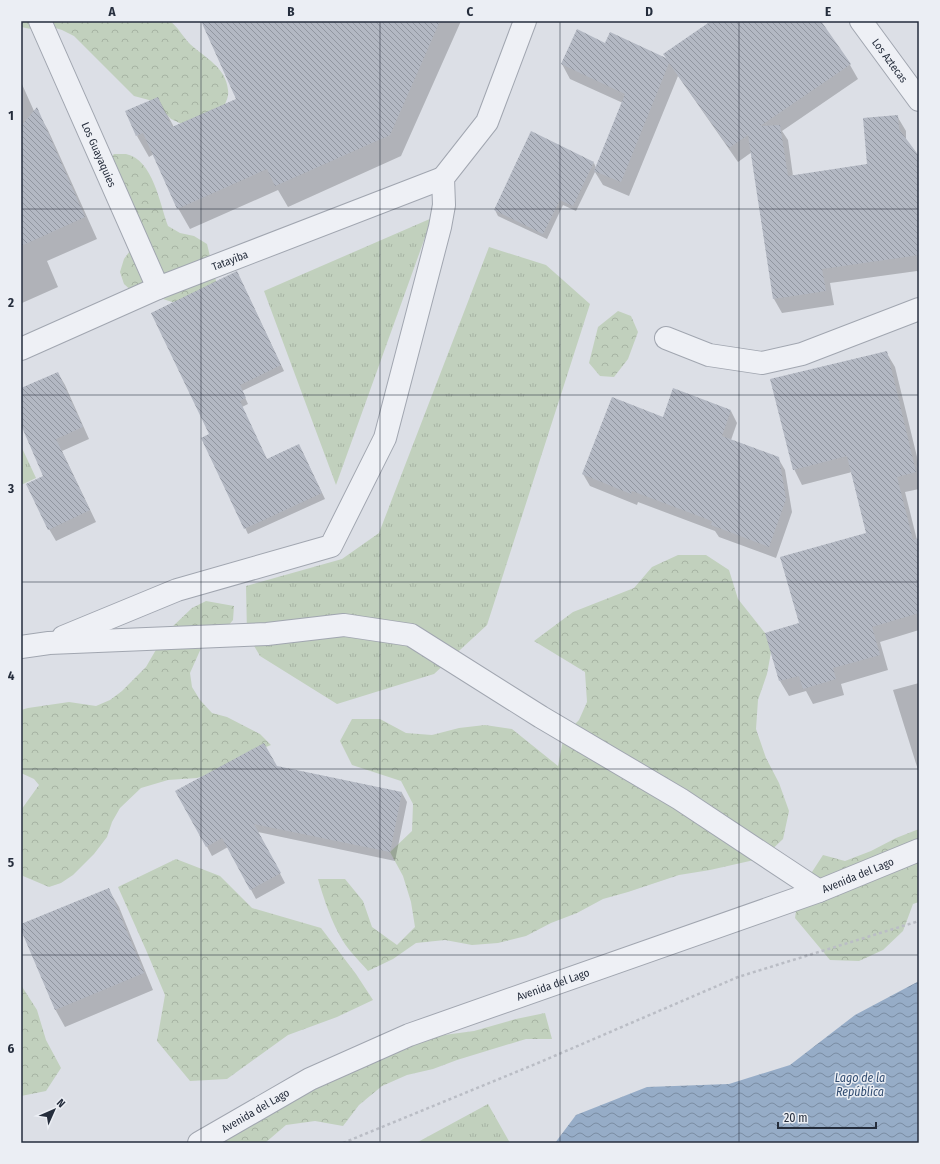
<svg xmlns="http://www.w3.org/2000/svg" width="940" height="1164" font-family="'Fira Sans Condensed',sans-serif">
	<defs>
		<pattern id="grass-tufts" width="24" height="20" patternUnits="userSpaceOnUse"><rect width="24" height="20" fill="#c1d0bd"/><path d="M3 7l-1-3M5 7V3M7 7l1-3M15 17l-1-3M17 17v-4M19 17l1-3" fill="none" stroke="#a6b3a3"/></pattern>
		<pattern id="forest-crowns" width="20" height="18" patternUnits="userSpaceOnUse"><rect width="20" height="18" fill="#c1d0bd"/><path d="M2 6a3 3 0 1 1 6 0M12 15a3 3 0 1 1 6 0" fill="none" stroke="#a6b3a3"/></pattern>
		<pattern id="water-waves" width="16" height="10" patternUnits="userSpaceOnUse"><rect width="16" height="10" fill="#96acc7"/><path d="M0 5q4-4 8 0t8 0" fill="none" stroke="#7a8ca3"/></pattern>
		<pattern id="building-back-hatch" width="6" height="6" patternUnits="userSpaceOnUse"><rect width="6" height="6" fill="#b3b8c3"/><path d="M-1 5l2 2M0 0l6 6M5-1l2 2" fill="none" stroke="#9196a0"/></pattern>
	</defs>
	<rect width="100%" height="100%" fill="#dcdfe6"/>
	<!-- grass -->
	<path fill="url(#grass-tufts)" d="M432,218l-96,267 -72,-194z
		M489,247l57,18 44,39 -103,321 -53,49 -97,30 -77,-48 -13,-22 -1,-48 96,-27 37,-26z
		M21,446l15,32 -15,7z
		M488,1104l22,39h-94z"/>
	<!-- forest -->
	<path fill="url(#forest-crowns)" d="M21,21h149c8,6 13,16 20,23 15,14 36,23 38,46 1,6 -2,14 -7,19 -5,4 -29,12 -37,16l-13,-6 -10,-11 -12,-8 -15,-4 -60,-60 -12,-6 -13,-4 -13,4 -15,-3z
		M114,154c4,0 9,0 12,0 27,5 34,51 42,72l12,7 14,3 13,8 10,41 -42,18 -12,-4h-17l-11,-5 -11,-10 -4,-12 4,-13 8,-11 -28,-84z
		M618,311l13,5 7,16 -10,27 -14,18 -14,-1 -11,-13 9,-36z
		M678,555h28l23,15 9,29 27,34 7,14 -5,27 -9,26 -2,29 10,29 13,25 10,28 -6,28 -20,19 -53,12 -31,5 -51,17 -25,7 -26,14 -26,10 -25,13 -28,7 -26,2 -27,-5 -29,3 -23,16 -25,12c-5,-6 -11,-12 -17,-19 -16,-19 -26,-49 -33,-73h27l18,22 9,26 25,18 18,-18 -4,-25 -8,-26 -13,-24 22,-21 1,-27 -12,-23 -49,-16 -12,-24 12,-22h28l26,14 26,2 27,-7 26,-3 27,4 46,37 6,-31 15,-15 8,-18 -2,-30 -51,-31 39,-29 61,-24 18,-21z
		M206,601l28,5 -1,14 -10,12 -21,14 -12,27 2,14 8,13 12,13 15,4 33,17 11,11 -23,9 -37,20 -14,4 -29,2 -27,8 -21,20 -8,14 -5,15 -13,17 -21,21 -12,8 -12,4 -26,-11 -2,-2v-64l18,-25 -5,-6 -13,-6v-63l7,-2 41,-6 27,4 14,-6 12,-9 24,-24 15,-26 9,-12 22,-21z
		M919,829v73l-6,2 -10,27 -20,19 -24,11 -29,-1 -35,-42 4,-26 24,-37 22,6 26,-10 25,-13z
		M176,859l44,17 32,32 69,20 35,46 17,26 -36,17 -49,18 -61,44 -37,2 -33,-40 8,-46 -19,-45 -28,-63z
		M21,985l16,25 9,30 15,28 -15,23 -25,5z
		M545,1013l7,26h-26l-69,21 -24,9 -26,6 -25,11 -23,19 -16,21 -28,-5 -29,4 -21,18h-80l25,-8 209,-93 25,-7 30,-4 42,-12z"/>
	<!-- water -->
	<path fill="url(#water-waves)" d="M919,981v162h-364l21,-28 71,-28 82,-3 61,-19 65,-50z"/>
	<!-- shadow -->
	<path fill="#0003" d="M202,21h259l-60,135 -113,51 -10,-17 -88,39 -12,-21 -24,-54 -5,3 -12,-21 21,-38 16,29 63,-28z
		M713,21h107l30,44 8,14 -76,52 6,9 5,36 75,-11 29,-49 9,15v10l13,17v116l-2,-3 -87,12 4,22 -52,8 -8,-14 -22,-147 -14,10 -60,-86 -49,120 -26,-11 -8,-13 -19,39 -13,-6 -16,34 -49,-23 -3,-6 99,-47 2,5 27,-65 -53,-24 -8,-15 44,-20 62,16z
		M21,82l13,29 2,-2 12,21 49,109 -50,22 11,26 -36,16z
		M240,278l44,93 -42,20 6,13 -6,3 25,53 35,-9 23,48 -77,35 -46,-96 8,-3z
		M886,352l9,15 24,98v24l-14,3 12,48 2,-1v91l-39,12 8,28 -47,14 3,11 -31,9 -7,-13 -17,5 -9,-15 21,-57 66,-90 -15,-62 -50,13 -8,-16z
		M58,373l7,12 24,54 -27,12 34,71 -40,19 -7,-12 -4,-53 -24,-53v-34z
		M731,411l6,12 -6,17 47,18 7,12 7,42 -16,46 -57,-21 -4,-6 -77,-29 -1,3 -47,-19 -7,-12 80,-55z
		M919,683v90l-26,-83z
		M177,791l225,2 5,9 -12,59 -137,-29 27,51 -29,16 -28,-52 -16,9z
		M109,890l10,17 34,83 -88,37 -10,-18 -34,-83z"/>
	<!-- building -->
	<path fill="url(#building-back-hatch)" d="M201,21h239l-50,114 -115,51 -8,-17 -90,40 -34,-76 -7,3 -11,-25 33,-14 14,30 64,-28z
		M711,21h110l30,43 -91,62 20,-1 8,51 79,-12 -4,-46 35,-3 1,14 20,27v99l-97,14 4,22 -53,8 -25,-164 -19,13 -60,-85 -48,119 -27,-11 31,-77 -64,-30 16,-35 28,14 5,-11 56,26 -3,-4z
		M37,107l48,110 -64,29v-120z
		M531,131l63,31 -21,44 -13,-6 -17,34 -49,-24z
		M237,271l44,94 -41,20 6,13 -6,3 27,58 32,-15 23,49 -78,36 -43,-91 8,-4 -58,-121z
		M887,351l29,121 -19,5 16,63 6,-2v75l-47,14 8,28 -47,13 3,11 -33,10 -4,-13 -20,5 -14,-48 34,-10 -19,-66 86,-24 -19,-77 -54,14 -23,-91z
		M58,372l25,55 -27,12 34,71 -42,20 -22,-46 17,-8 -22,-51v-37z
		M673,388l58,22 -9,26 57,21 7,42 -17,48 -58,-22 1,-4 -80,-30 -1,3 -49,-20 30,-77 51,20z
		M264,743l13,23 125,26 -12,60 -136,-28 27,49 -31,17 -28,-52 -16,9 -31,-56z
		M109,888l35,85 -89,37 -34,-80v-6z"/>
	<g fill="none" stroke-linecap="round" stroke-linejoin="round">
		<defs>
			<g id="minor">
				<path id="s1" d="M40,21l118,267"/>
				<path id="s2" d="M861,21l58,79"/>
				<path d="M666,338l43,17 53,8 40,-9 117,-45"/>
				<path id="s3" d="M21,349l137,-61 285,-110"/>
				<path d="M63,637l114,-47 154,-44 54,-108 55,-211 4,-22 -1,-27 44,-56 38,-101"/>
				<path d="M21,647l28,-4 218,-9 77,-9 67,10 130,82 139,82 139,92"/>
				<path id="s4" d="M199,1143l111,-64 99,-44 410,-144 100,-41"/>
			</g>
		</defs>
		<!-- minor casing -->
		<use href="#minor" stroke="#a1a6b0" stroke-width="24"/>
		<!-- path -->
		<path stroke="#babdc5" stroke-width="2.5" stroke-dasharray="3 3" stroke-linecap="butt" d="M343,1143l195,-80 200,-86 181,-56"/>
		<!-- minor -->
		<use href="#minor" stroke="#eef0f5" stroke-width="22"/>
	</g>
	<!-- grid -->
	<path fill="none" stroke="#252d3c" stroke-width="1" stroke-opacity="0.55" d="M201,21v1122M380,21v1122M560,21v1122M739,21v1122M21,209h898M21,395h898M21,582h898M21,769h898M21,955h898"/>
	<g text-anchor="middle" stroke-width="3" stroke-linejoin="round" paint-order="stroke">
		<!-- street labels -->
		<g font-size="11" fill="#252d3c" stroke="#ebeef4">
			<text dy="4" stroke="none"><textPath href="#s2" startOffset="49">Los Aztecas</textPath></text>
			<text dy="4" stroke="none"><textPath href="#s1" startOffset="146">Los Guayaquies</textPath></text>
			<text dy="4" stroke="none"><textPath href="#s3" startOffset="227">Tatayiba</textPath></text>
			<text dy="4" stroke="none"><textPath href="#s4" startOffset="713">Avenida del Lago</textPath></text>
			<text dy="4" stroke="none"><textPath href="#s4" startOffset="389">Avenida del Lago</textPath></text>
			<text dy="4" stroke="none"><textPath href="#s4" startOffset="65">Avenida del Lago</textPath></text>
		</g>
		<!-- water labels -->
		<g font-size="12" font-style="italic" fill="#304b70" stroke="#ebeef4">
			<text x="860" y="1082">Lago de la<tspan x="860" dy="14">República</tspan></text>
		</g>
	</g>
	<!-- border -->
	<rect width="940" height="1164" fill="none" stroke="#ebeef4" stroke-width="44"/>
	<!-- north arrow -->
	<g transform="translate(54 1110) rotate(45)" stroke="#ebeef4" stroke-width="3" paint-order="stroke">
	<path d="M0-3L7 15L0 10L-7 15Z" fill="#252d3c"/>
	<text y="-6" font-size="11" font-weight="bold" text-anchor="middle" fill="#252d3c">N</text>
	</g>
	<!-- scale -->
	<path d="M778 1122v6h98v-6" fill="none" stroke="#252d3c" stroke-width="2"/>
	<text x="784" y="1122" font-size="12" fill="#252d3c" stroke="#ebeef4" stroke-width="3" paint-order="stroke">20 m</text>
	<rect x="22" y="22" width="896" height="1120" fill="none" stroke="#252d3c" stroke-width="1.5"/>
	<g font-size="13" text-anchor="middle" font-weight="bold" fill="#252d3c">
		<text x="112" y="16">A</text>
		<text x="291" y="16">B</text>
		<text x="470" y="16">C</text>
		<text x="649" y="16">D</text>
		<text x="828" y="16">E</text>
		<text x="11" y="120">1</text>
		<text x="11" y="307">2</text>
		<text x="11" y="493">3</text>
		<text x="11" y="680">4</text>
		<text x="11" y="867">5</text>
		<text x="11" y="1053">6</text>
	</g>
</svg>
